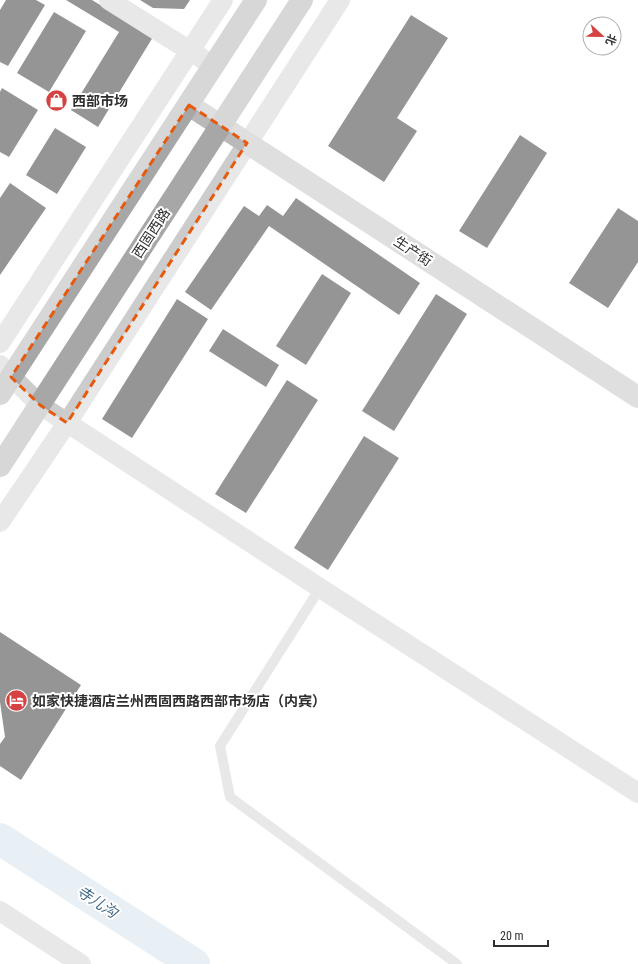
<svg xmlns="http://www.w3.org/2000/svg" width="638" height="964" font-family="'Roboto Condensed','Noto Sans SC',sans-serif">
	<rect width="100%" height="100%" fill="#fff"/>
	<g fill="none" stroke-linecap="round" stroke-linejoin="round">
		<!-- river -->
		<path stroke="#ccdce9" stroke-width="32" d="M0,839l194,125"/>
	</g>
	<!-- building -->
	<path fill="#161616" d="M6,0h30l9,5 -37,61 -8,-4v-52z
		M66,0h26l61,37 -55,90 -27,-17 48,-78z
		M140,0h50l-6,9 -31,-1z
		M54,12l32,19 -37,61 -32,-19z
		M411,15l37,23 -51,80 20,13 -33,51 -56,-36z
		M2,88l36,22 -29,47 -9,-5v-60z
		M55,128l31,19 -29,47 -31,-19z
		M520,135l27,18 -60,95 -28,-17z
		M10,183l36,25 -46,67v-77z
		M296,198l124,85 -21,32 -130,-89 -58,84 -26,-18 59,-86 15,10 8,-11 16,11z
		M618,208l20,13v41l-30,46 -39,-25z
		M322,274l29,19 -45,72 -30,-19z
		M436,294l31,20 -73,117 -32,-20z
		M177,299l31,20 -76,119 -30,-19z
		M223,329l56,36 -13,22 -57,-36z
		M287,380l31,20 -72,113 -31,-19z
		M364,436l35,22 -71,112 -34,-22z
		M0,632l81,53 -60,95 -21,-14v-22l5,-7 -5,-35z"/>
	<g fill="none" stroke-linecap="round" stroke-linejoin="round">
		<!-- lane -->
		<path stroke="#ccc" stroke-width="10" d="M320,588l-100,158 10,51 227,167"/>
		<!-- street -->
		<path stroke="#ccc" stroke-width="20" d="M109,0l105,66
			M0,343l223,-343
			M0,365l40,40 280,183 318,205
			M0,522l67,-99 273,-423
			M0,911l81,53"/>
		<!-- secondary -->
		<path stroke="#b9b9b9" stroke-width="22" d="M189,105l449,292"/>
		<!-- primary -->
		<path stroke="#a7a7a7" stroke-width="22" d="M0,394l256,-394
			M0,466l302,-466"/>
	</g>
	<!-- marked area -->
	<path d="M0 0H638V964H0ZM189,105l58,38 -180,280 -27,-18 -29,-28z" fill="#fff" fill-opacity=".55" fill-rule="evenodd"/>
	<path fill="none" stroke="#e8590c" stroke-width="3" stroke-dasharray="8 5" stroke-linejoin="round" d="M189,105l58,38 -180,280 -27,-18 -29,-28z"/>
	<!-- icons -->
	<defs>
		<symbol id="shop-disc" viewBox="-11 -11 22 22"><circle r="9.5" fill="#d64142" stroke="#fff"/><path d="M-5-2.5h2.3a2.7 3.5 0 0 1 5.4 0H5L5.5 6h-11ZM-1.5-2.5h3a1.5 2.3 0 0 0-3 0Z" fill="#fff"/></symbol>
		<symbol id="hotel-disc" viewBox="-11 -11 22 22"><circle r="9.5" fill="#d64142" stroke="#fff"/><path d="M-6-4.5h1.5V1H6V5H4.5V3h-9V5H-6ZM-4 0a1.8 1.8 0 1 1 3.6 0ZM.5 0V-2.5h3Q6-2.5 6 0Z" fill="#fff"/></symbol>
	</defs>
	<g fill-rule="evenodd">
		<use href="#shop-disc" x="44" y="88" width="25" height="25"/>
		<use href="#hotel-disc" x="4" y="688" width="25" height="25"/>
	</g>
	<g text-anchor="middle" stroke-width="4" stroke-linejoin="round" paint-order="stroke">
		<!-- poi labels -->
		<g font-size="14" font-weight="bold" fill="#2f2f2f" stroke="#fff" text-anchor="start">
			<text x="72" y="106">西部市场</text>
			<text x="32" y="706">如家快捷酒店兰州西固西路西部市场店（内宾）</text>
		</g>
		<!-- street labels -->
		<g font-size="14" fill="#2f2f2f" stroke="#fff">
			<text transform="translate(151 233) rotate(-57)" y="5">西固西路</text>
			<text transform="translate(413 251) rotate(33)" y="5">生产街</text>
		</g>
		<!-- water labels -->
		<g font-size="15" font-style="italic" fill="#446a8a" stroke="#fff">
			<text transform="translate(97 902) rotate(33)" y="5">寺儿沟</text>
		</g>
	</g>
	<!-- north arrow -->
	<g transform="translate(602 36) rotate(112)"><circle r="19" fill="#ffffff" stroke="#acacac"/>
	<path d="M0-3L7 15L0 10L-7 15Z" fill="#d64142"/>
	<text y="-6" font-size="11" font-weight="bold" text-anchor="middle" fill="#2f2f2f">北</text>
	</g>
	<!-- scale -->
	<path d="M494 940v6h54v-6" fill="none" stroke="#2f2f2f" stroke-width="2"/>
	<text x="500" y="940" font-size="12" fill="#2f2f2f" stroke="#ffffff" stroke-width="3" paint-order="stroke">20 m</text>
</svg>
